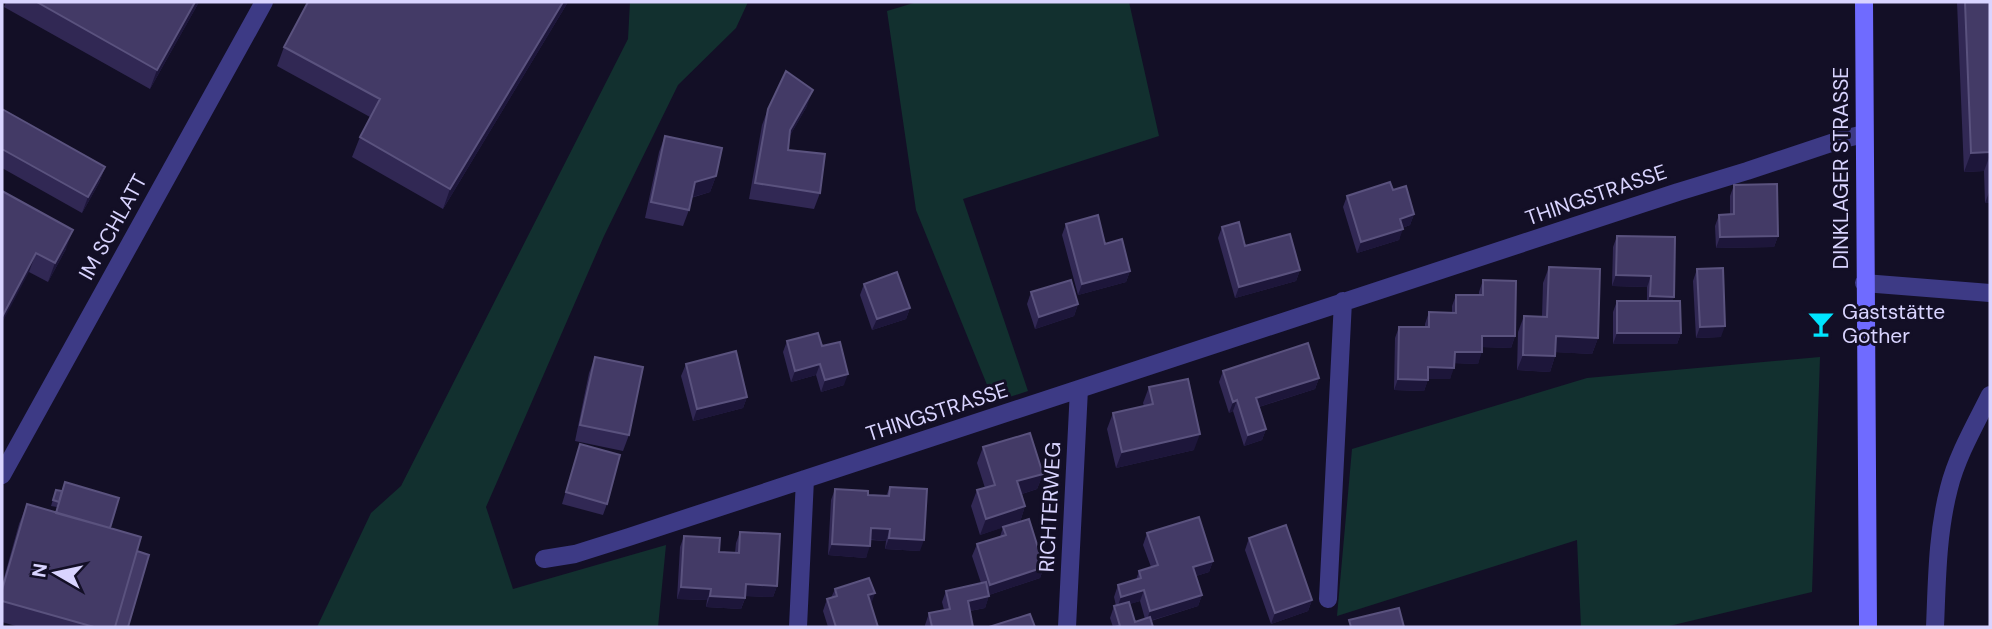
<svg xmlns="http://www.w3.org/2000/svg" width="1992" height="629" font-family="'DM Sans',sans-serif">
	<rect width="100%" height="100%" fill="#130f26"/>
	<!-- green -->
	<path fill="#12302f" d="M630,2h118l-12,26 -58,57 -74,151 -118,271 27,82 153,-44 -8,82h-341l54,-114 30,-27 227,-447z
		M917,2h212l30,134 -196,63 65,192 -34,11 -78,-192 -29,-199z
		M1820,357l-8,235 -147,35h-84l-4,-87 -240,76 15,-167 235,-71z"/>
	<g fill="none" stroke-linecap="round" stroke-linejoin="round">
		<!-- minor -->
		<path stroke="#3d3a85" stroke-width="18" d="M1864,283l126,10
			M2,475l262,-473
			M544,559l31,-5 54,-17 1049,-345 69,-21 96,-32 21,-5
			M1328,599l15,-298
			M798,627l7,-148
			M1067,627l12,-238
			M1935,627c2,-46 2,-93 14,-139 8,-32 26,-63 41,-93"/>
		<!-- secondary -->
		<path stroke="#6f6bff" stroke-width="18" d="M1864,2l4,625"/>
	</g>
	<!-- wall -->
	<path fill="#312854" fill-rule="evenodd" d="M6,2h193l-49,87 -146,-82z
		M568,2l-125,207 -91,-52 8,-20 10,-20 -93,-51 7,-19z
		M1957,2h33v201h-5l-1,-32 -20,1z
		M807,106l-18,31 -1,13 32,43 -6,16 -65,-10 13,-74 6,-16z
		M2,109l103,58 -6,16 -17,30 -80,-45z
		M665,136l51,40 -6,16 -19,6 -2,12 -6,16 -38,-8 14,-66z
		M1734,185l44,51 -4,11 -58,1 -1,-22 4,-11 11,-1v-18z
		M1393,190l21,24 -4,11 -8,3 -3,12 -42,13 -14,-46 4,-11z
		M2,191l64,58 -18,33 -19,-10z
		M1066,224l39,20 25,27 -4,11 -48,13 -16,-60z
		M1222,227l23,19 55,24 -4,11 -61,17 -17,-60z
		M1617,236l57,61 -2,4 9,32 -4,11h-64v-32l4,-11h30v-14l-35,-1 1,-39z
		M1549,267l49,71 -6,16 -36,-2 -1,4 -5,16 -33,-2 1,-38 6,-16h18l1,-33z
		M1697,269l24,68 -25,1 -3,-57z
		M1483,280l32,56 -4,12 -29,-1 -4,17 -24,-1 -4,16h-22l-4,12 -30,-1 1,-52 4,-11h26v-3l4,-12 23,1v-7l4,-11h23v-3z
		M864,284l46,24 -4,11 -34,11 -12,-35z
		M1031,292l47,12 -4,12 -39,13 -8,-25z
		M787,341l35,5 22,39 -23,7 -5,-17 -25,7 -8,-30z
		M595,357l34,78 -6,16 -48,-10 14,-68z
		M686,364l61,33 -4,11 -50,13 -12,-45z
		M1223,371l96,7 -4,11 -56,18 7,22 -4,11 -18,6 -11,-35 -4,2 -10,-31z
		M1149,387l45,63 -78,18 -9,-39 6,-16 31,-7 -1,-3z
		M580,444l27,60 -4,11 -41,-11z
		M983,447l60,27 -6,15 -15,5 3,12 -5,16 24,45 -4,11 -51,17 -4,13 -15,3 3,16h-48v-2l4,-12 15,-3 -2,-8 4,-11 35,-8 -9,-27 5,-12 23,-7 3,-10 -23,8 -9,-29 6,-16 8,-2 -8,-25z
		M65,482l45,46 27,23 -9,76h-109l-17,-5v-37l17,-61 8,-20 29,8 1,-5 -6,-1 3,-10 8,-5z
		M890,487l30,64 -35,-2 1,-8 -16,-1 -4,18 -38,-3 3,-55 4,-11 33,6 18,1z
		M1199,517l14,44 -4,11 -13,4 6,19 -4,11 -47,15 2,6h-40l-3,-9 4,-12h2l-2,-9 4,-12 18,-5 3,-9 12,-4 -8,-22 4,-12zM1140,601l5,18 -10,3 -6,-18z
		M740,532l37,54 -4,11 -27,-1 -5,13 -35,-2 1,-7 -30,-1 3,-52 4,-11 35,16 16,1 1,-10z
		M1249,538l63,62 -4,11 -37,13 -26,-74z
		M835,589l36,15 7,23h-50l-5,-16 4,-12 4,-1z"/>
	<!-- shaded-wall -->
	<path fill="#1d163a" d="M195,2h4l-49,87 7,-19z
		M563,2h5l-125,207 7,-20z
		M813,90l-6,16 -23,40 6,-16z
		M1990,152v3l-6,16 -20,1 7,-19z
		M105,167l-6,16 -17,30 6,-16z
		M716,176l-6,16 -21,6 6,-16z
		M1990,190v13h-5z
		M1414,214l-4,11 -14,5 4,-11z
		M1403,229l-4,11 -42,13 4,-11z
		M73,230l-7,19 -18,33 7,-19z
		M1778,236l-4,11 -58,1 4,-11z
		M36,253l-7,19 -27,51v-6z
		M1300,270l-4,11 -61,17 4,-11z
		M1130,271l-4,11 -48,13 4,-11z
		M1616,275l35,1 -4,11 -35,-1z
		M1650,296l24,1 -4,11h-24z
		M1078,304l-4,12 -39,13 4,-12z
		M910,308l-4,11 -34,11 5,-11z
		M1725,326l-4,11 -25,1 4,-11z
		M1617,333h64l-4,11h-64z
		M1482,336h33l-4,12 -33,-1z
		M1556,336l42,2 -6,16 -41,-2z
		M1455,352h27l-4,12 -27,-1z
		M1523,355l32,1 -5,16 -33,-2z
		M820,364l-4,11 -25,7 4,-11z
		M1428,367l26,1 -4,11h-26z
		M848,374l-4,11 -23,7 4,-12z
		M1319,378l-4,11 -63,20 4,-11z
		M1398,379l30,1 -4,11 -30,-1z
		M747,397l-4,11 -50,13 4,-12z
		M1237,400l-4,11 -4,2 4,-11z
		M1266,429l-4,11 -18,6 4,-11z
		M1200,434l-6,16 -78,18 6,-16z
		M1043,474l-6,15 -25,8 5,-16z
		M1025,506l-5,16 -40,13 6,-16z
		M871,528l19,1 -4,12 -19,-2z
		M889,538l35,2 -4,11 -35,-2z
		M832,544l38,2 -4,12 -38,-3z
		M1213,561l-4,11 -20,6 4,-11z
		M1044,567l-4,11 -54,18 4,-11z
		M746,584l31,2 -4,11 -31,-1z
		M681,587l30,2 -4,11 -30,-1z
		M1144,590l-4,11 -23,7 4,-11z
		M875,593l-4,12 -3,-10z
		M1202,595l-4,11 -52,16 4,-11z
		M710,596l35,2 -4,11 -35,-2z
		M989,596l-4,12 -21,4 4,-11z
		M1312,600l-4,11 -37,13 4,-11z"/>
	<!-- building -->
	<path fill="#433a66" stroke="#5a527e" stroke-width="2" d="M37,2h158l-38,68z
		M308,2h255l-113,187 -90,-52 20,-38 -96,-52z
		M1965,2h25v150l-19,1z
		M786,71l27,19 -23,40 -2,20 37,4 -5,39 -65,-10 13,-74z
		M2,109l103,58 -17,30 -86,-48z
		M665,136l57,12 -6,28 -21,6 -6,28 -38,-8z
		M1390,182l3,8 13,-4 8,28 -14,5 3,10 -42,13 -14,-46z
		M1777,184l1,52 -58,1 -1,-22 15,-1v-29z
		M2,191l71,39 -18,33 -19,-10 -34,64z
		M1098,215l7,29 17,-5 8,32 -48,13 -16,-60z
		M1239,222l6,24 45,-12 10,36 -61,17 -17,-60z
		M1617,236l58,1 -1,60 -24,-1 1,-20 -35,-1z
		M1549,267l51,2 -2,69 -42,-2 -1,20 -32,-1 1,-39 23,1z
		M1723,268l2,58 -25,1 -3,-58z
		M897,272l13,36 -33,11 -13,-35z
		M1071,280l7,24 -39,13 -8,-25z
		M1483,280l33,1 -1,55h-33v16h-27l-1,16 -26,-1v13l-30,-1 1,-52h30v-15l27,1v-18h27z
		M1617,301h63l1,32h-64z
		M818,333l4,13 18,-4 8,32 -23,6 -5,-16 -25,7 -8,-30z
		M1308,343l11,35 -63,20 10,31 -18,6 -11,-35 -4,2 -10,-31z
		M736,351l11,46 -50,12 -11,-45z
		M595,357l48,10 -14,68 -49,-10z
		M1188,379l12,55 -78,18 -9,-39 40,-9 -4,-17z
		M1030,433l13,41 -26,7 8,25 -39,13 -9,-29 18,-5 -12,-38z
		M580,444l40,11 -13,49 -41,-12z
		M65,482l54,16 -9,30 -54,-15z
		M890,487l37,2 -3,51 -35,-2 1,-9 -19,-1 -1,18 -38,-2 3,-55 33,2v4l21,1z
		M56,490l6,1 -3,11 -6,-2z
		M27,504l114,33 -26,90h-21l-92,-26v-11z
		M1199,517l14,44 -20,6 9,28 -52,16 -6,-21 -23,7 -3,-12 23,-7 -2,-7 19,-6 -11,-32z
		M1029,519l15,48 -54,18 -13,-41 29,-9 -3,-8z
		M1286,525l26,75 -37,13 -26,-75z
		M740,532l40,2 -3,52 -31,-2 -1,14 -35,-2 1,-7 -30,-2 3,-51 36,2 -1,14 20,1z
		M137,551l12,4 -21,72h-13z
		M869,578l6,15 -7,2 10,32h-42l-9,-28 10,-3 -2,-7z
		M986,582l3,14 -21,5 5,26h-41l-3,-14 21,-4 -4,-18z
		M1129,602l6,20 15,-5 3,10h-38l5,-1 -6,-20z
		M1399,608l5,19h-53l-2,-7z
		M1030,614l5,13h-46z"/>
	<!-- icons -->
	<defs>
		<symbol id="bar-bare" viewBox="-9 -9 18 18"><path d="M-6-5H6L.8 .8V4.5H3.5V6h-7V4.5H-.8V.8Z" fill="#00e5ff" stroke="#130f26" stroke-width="2.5" paint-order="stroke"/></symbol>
	</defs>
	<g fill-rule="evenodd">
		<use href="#bar-bare" x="1802" y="305" width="38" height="38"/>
	</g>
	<g text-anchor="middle" stroke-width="6" stroke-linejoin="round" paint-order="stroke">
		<!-- street labels -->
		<g font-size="21" fill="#d9d4ff" stroke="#130f26">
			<text transform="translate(1841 168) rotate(-90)" y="7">DINKLAGER STRASSE</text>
			<text transform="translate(1596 195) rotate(-19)" y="7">THINGSTRASSE</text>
			<text transform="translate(113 227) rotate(-61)" y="7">IM SCHLATT</text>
			<text transform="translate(937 412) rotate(-18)" y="7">THINGSTRASSE</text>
			<text transform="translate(1050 507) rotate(-87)" y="7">RICHTERWEG</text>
		</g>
		<!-- poi labels -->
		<g font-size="21" fill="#d9d4ff" stroke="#130f26" text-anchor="start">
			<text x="1842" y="319">Gaststätte<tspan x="1842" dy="24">Gother</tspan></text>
		</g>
	</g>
	<!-- border -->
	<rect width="1992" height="629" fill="none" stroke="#d9d4ff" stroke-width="7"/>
	<!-- north arrow -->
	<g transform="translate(56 573) rotate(279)" stroke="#130f26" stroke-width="5" paint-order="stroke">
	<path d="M0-5L12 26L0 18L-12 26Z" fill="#d9d4ff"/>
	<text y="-10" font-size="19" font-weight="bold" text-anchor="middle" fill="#d9d4ff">N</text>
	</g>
</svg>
